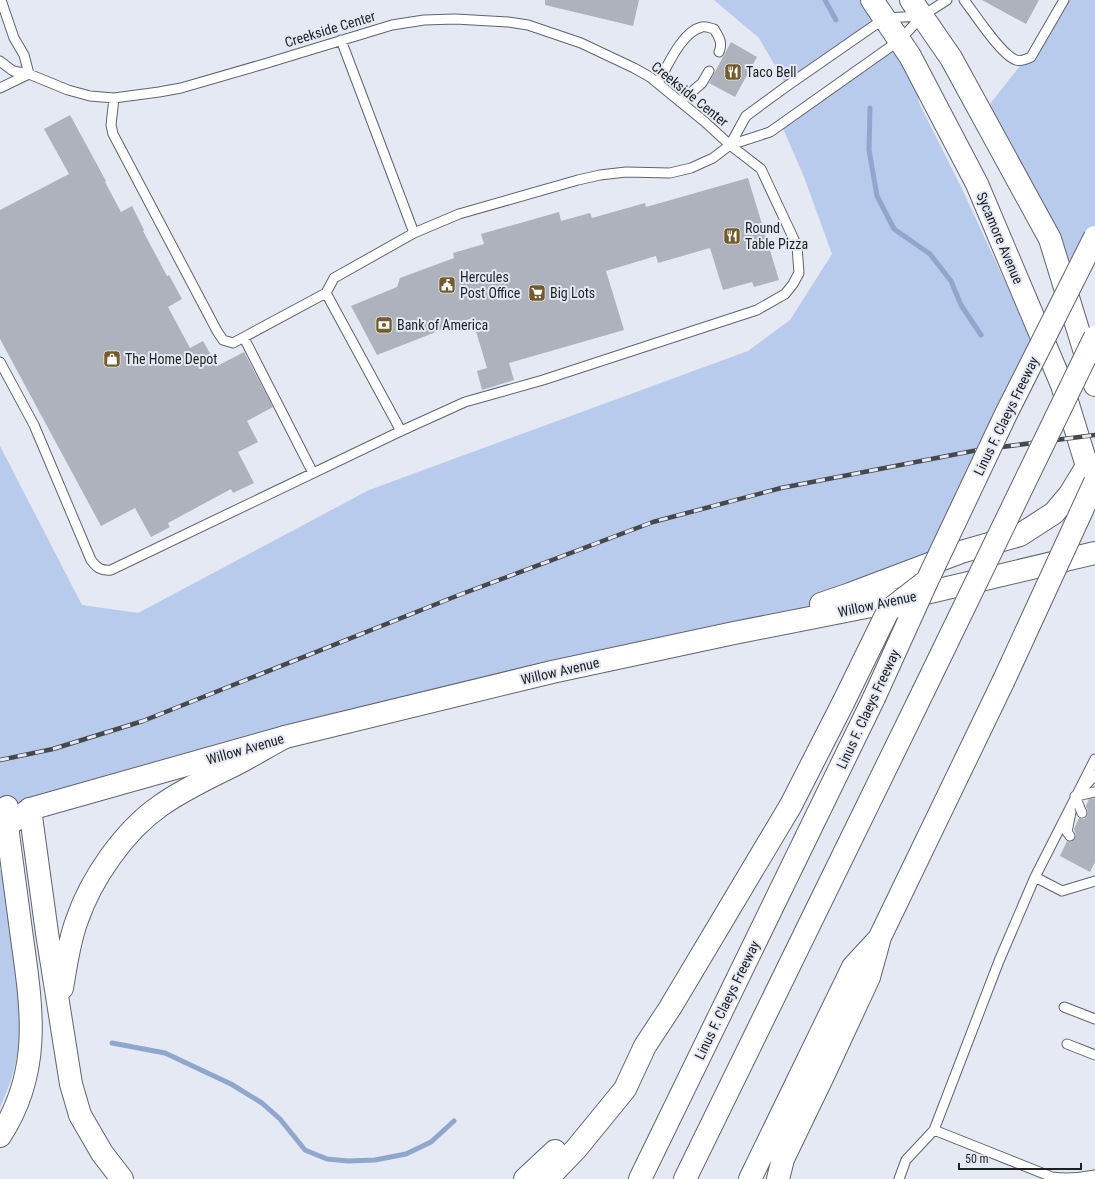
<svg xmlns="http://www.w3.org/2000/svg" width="1095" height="1179" font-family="'Roboto Condensed',sans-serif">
	<rect width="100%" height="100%" fill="#e4e9f3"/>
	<!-- green -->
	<path fill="#b9cbec" d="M714,0h158l13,18 -98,68 -28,-48z
		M1064,0h31v237l-26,52 -87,-175 42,-53z
		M900,40l10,16 9,47 43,86 71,153 -22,36 -84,203 -897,228 -30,-1v-362l82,159 56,8 231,-123 379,-139 42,-31 42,-66 -28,-77 -23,-53z
		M0,869c6,18 7,40 10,60 6,42 15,85 7,127 -3,18 -10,35 -17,52z"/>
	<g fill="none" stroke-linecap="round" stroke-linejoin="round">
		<!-- stream -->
		<path stroke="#91a6cd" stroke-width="5" d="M825,0l11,20
			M870,108l-1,42 8,46 17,33 36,25 21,27 10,24 20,30
			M112,1043l53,10 66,31 31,19 18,16 25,31 22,9 21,2 27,-1 31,-6 25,-12 23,-21"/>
	</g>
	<!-- building -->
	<path fill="#adb2bc" d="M545,0h94l-6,26 -88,-21z
		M982,0h57l-13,24z
		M731,42l26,15 -22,40 -26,-14z
		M70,115l36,66 -1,1 16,30 11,-6 12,24 -1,1 24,45 2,-1 13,24 -14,8 22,41 13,-7 14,25 27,-14 29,55 -26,14 11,21 -20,10 16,31 -21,10 -2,-4 -63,34 2,4 -19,10 -16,-29 -34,18 -101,-187v-129l69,-36 -25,-45z
		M748,178l31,102 -25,7 -2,-5 -29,8 -13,-42 -52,15 -2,-7 -50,15 18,59 -115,33 5,17 -32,10 -5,-19 10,-3 -15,-50 -95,37 -26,-49 46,-19 3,-9 54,-20 -1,-5 31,-9 -3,-10 78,-22 2,9 29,-8 2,5 53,-15 1,4z
		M1095,798v64l-5,10 -30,-16 7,-15 4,1 4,-3 1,-4 -2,-6 5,-11 5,1 3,-3 1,-3 -2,-7 3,-7z"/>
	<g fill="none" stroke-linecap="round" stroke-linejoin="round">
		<defs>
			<path id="service" d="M1,0l13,38 10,17 5,19
				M964,0c11,14 37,55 52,60 5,2 11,-1 15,-3l33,-57
				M921,16l-36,2 -98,68 -41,30 -16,29 40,-13 130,-92 22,-24 25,-16
				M341,40l73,193
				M0,61l13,10 16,3 39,16 22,6 24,2 45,-6 22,-4 83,-24 128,-39 32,-5 31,-1 53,3 20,3 53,18 53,25 16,9 55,45 25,23 31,24 36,77 2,27 -6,11 -8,10 -28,16 -214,70 -78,22 -64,29 -290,139c-10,1 -14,-2 -20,-10l-57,-135 -34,-63
				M658,83c9,-16 24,-52 44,-56 4,-1 8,1 12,2 5,8 9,14 5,23
				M0,88l29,-14
				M114,98l-3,27 2,9 104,197 6,9 10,3 93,-50 8,-15 80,-45 45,-19 119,-34 22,-5 26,-3 44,1 21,-5 22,-10 17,-13
				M680,102l22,-19 7,-12
				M326,293l75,138
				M244,338l69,135
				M1084,787l11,-12
				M1075,796l7,17
				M1077,796l17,-4
				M1070,836l-3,-4 4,-20
				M1035,877l27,14 33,-10
				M1064,1007l31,12
				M1067,1044l28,11
				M934,1130l118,47c15,2 28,1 43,-2
				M899,1179l7,-19 28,-30 65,-169 36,-84 60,-118"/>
			<path id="tertiary" d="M821,604l29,-10 111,-42 59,-17 34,-22 16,-19 17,-28
				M0,828l7,-2 23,-17 255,-72 267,-65 182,-39 137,-27 224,-53"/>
			<path id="secondary" d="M872,0l38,56 67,128 85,201 33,107
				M911,0l40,58 99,181 45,146"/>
			<path id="motorway" d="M30,809l17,124 24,151 9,31 22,38 20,26
				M62,988c4,-23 7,-47 15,-68 14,-41 47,-89 83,-114 25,-18 53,-30 80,-44 15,-8 30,-17 45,-25
				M0,1136c42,-64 32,-127 22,-198 -5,-37 -10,-74 -15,-112v-19
				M525,1179l30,-28
				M547,1179l29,-30 49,-60 20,-43 25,-38 121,-203 52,-102
				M640,1179l234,-481
				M685,1179l238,-487
				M750,1179l103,-212 24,-26
				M778,1179l5,-20 41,-85 45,-97 11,-40 123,-255"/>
		</defs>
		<!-- service casing -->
		<use href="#service" stroke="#60646d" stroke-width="11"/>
		<!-- tertiary casing -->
		<use href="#tertiary" stroke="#60646d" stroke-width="24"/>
		<!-- secondary casing -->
		<use href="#secondary" stroke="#60646d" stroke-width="24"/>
		<!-- motorway casing -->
		<use href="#motorway" stroke="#60646d" stroke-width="24"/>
		<!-- service -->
		<use href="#service" stroke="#fff" stroke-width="9"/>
		<!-- tertiary -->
		<use href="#tertiary" stroke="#fff" stroke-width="22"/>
		<!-- secondary -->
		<use href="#secondary" stroke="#fff" stroke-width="22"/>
		<!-- motorway -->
		<use href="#motorway" stroke="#fff" stroke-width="22"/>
		<defs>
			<path id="rail" d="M0,760l53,-11 90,-28 316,-126 194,-73 128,-34 197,-38 117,-15"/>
		</defs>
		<!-- rail casing -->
		<use href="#rail" stroke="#45484c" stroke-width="4.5"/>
		<!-- rail -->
		<use href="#rail" stroke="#e4e9f3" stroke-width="3" stroke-dasharray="9" stroke-linecap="butt"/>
		<defs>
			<path id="motorway-bridge" d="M1003,682l92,-200
				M923,692l172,-355
				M874,698l53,-117 79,-167 89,-177
				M843,703l45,-92 36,-28"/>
		</defs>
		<!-- motorway-bridge casing -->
		<use href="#motorway-bridge" stroke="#60646d" stroke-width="24" stroke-linecap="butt"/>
		<!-- motorway-bridge -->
		<use href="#motorway-bridge" stroke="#fff" stroke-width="22"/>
	</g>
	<!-- icons -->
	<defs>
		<symbol id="restaurant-square" viewBox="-11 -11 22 22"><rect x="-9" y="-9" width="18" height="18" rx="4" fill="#735b2b" stroke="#e4e9f3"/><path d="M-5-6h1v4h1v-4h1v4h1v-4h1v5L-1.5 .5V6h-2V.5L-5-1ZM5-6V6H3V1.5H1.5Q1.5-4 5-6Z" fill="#fff"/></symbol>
		<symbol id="civic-square" viewBox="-11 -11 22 22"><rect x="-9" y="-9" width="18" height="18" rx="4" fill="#735b2b" stroke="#e4e9f3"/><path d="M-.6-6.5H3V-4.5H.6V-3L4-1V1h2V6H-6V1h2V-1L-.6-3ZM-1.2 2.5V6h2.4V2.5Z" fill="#fff"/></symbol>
		<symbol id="supermarket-square" viewBox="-11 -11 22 22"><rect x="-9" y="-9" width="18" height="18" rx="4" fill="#735b2b" stroke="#e4e9f3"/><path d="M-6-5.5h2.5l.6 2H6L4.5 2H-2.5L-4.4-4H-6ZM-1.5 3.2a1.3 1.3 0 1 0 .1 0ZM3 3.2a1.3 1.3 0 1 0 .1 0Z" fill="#fff"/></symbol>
		<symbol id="bank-square" viewBox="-11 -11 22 22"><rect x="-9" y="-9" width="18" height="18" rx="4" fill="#735b2b" stroke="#e4e9f3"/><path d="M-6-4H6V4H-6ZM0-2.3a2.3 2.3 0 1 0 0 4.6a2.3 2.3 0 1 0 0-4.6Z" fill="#fff"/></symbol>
		<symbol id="shop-square" viewBox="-11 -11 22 22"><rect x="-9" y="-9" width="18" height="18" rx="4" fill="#735b2b" stroke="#e4e9f3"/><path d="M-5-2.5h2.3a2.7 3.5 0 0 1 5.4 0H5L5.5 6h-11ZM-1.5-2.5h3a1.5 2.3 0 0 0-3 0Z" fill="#fff"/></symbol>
	</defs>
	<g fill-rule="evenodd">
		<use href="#restaurant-square" x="723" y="62" width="20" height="20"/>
		<use href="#restaurant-square" x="722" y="226" width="20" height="20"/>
		<use href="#civic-square" x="437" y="275" width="20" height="20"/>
		<use href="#supermarket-square" x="527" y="283" width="20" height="20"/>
		<use href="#bank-square" x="374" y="315" width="20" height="20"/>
		<use href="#shop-square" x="102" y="349" width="20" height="20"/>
	</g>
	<g text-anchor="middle" stroke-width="4" stroke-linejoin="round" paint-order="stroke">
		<!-- street labels -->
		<g font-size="14" fill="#1e2023" stroke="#e4e9f3">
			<text transform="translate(330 29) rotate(-17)" y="5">Creekside Center</text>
			<text transform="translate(690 94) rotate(39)" y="5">Creekside Center</text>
			<text transform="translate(1000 238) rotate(67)" y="5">Sycamore Avenue</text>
			<text transform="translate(1006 416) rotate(-64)" y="5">Linus F. Claeys Freeway</text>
			<text transform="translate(877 604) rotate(-12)" y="5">Willow Avenue</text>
			<text transform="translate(560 671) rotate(-13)" y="5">Willow Avenue</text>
			<text transform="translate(868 709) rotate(-65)" y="5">Linus F. Claeys Freeway</text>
			<text transform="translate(245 749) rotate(-16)" y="5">Willow Avenue</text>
			<text transform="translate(727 1000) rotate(-64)" y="5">Linus F. Claeys Freeway</text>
		</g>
		<!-- poi labels -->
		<g font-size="14" fill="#1e2023" stroke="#e4e9f3" text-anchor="start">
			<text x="746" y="77">Taco Bell</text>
			<text x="745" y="233">Round<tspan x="745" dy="16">Table Pizza</tspan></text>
			<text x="460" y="282">Hercules<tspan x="460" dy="16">Post Office</tspan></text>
			<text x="550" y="298">Big Lots</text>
			<text x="397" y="330">Bank of America</text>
			<text x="125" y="364">The Home Depot</text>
		</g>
	</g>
	<!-- scale -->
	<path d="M959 1163v6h122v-6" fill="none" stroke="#1e2023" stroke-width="2"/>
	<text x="965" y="1163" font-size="12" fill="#1e2023" stroke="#e4e9f3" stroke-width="3" paint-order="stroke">50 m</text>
</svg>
